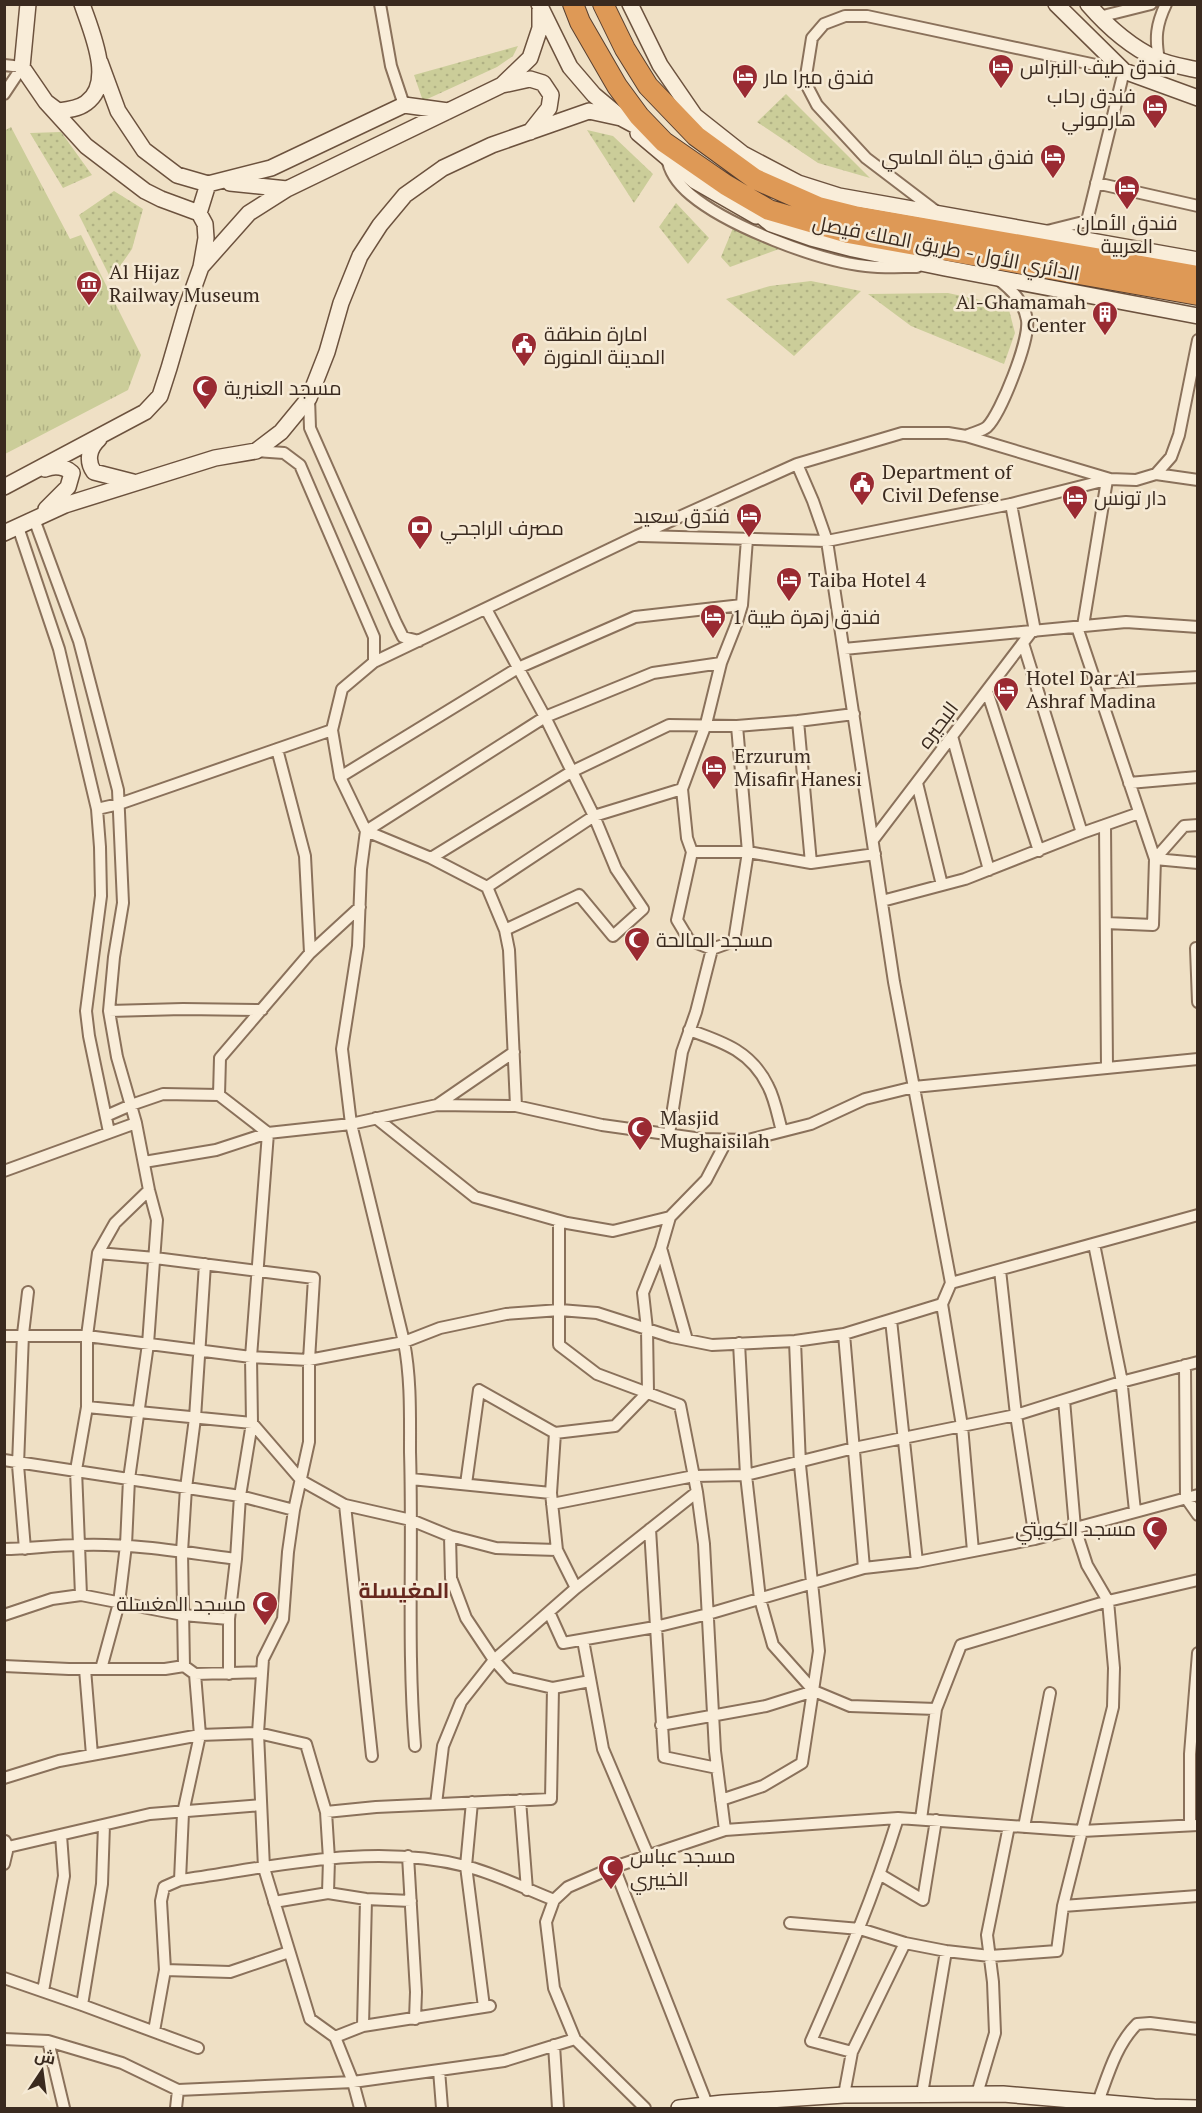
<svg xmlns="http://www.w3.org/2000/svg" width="1202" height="2113" font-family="'PT Serif',Cairo,serif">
	<defs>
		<pattern id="grass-dots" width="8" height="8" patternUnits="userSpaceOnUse" patternTransform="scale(1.5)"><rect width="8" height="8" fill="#cbcd99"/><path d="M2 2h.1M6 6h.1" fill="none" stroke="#afb083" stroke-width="1.8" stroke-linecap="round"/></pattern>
		<pattern id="park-tufts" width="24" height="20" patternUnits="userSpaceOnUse" patternTransform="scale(1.5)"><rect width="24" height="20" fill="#cbcd99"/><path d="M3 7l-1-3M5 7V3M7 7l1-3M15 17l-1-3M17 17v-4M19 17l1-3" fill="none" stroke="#afb083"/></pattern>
	</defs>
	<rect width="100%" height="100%" fill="#efe0c5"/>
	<!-- grass -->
	<path fill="url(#grass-dots)" d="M518,46l-5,10 -16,11 -74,34 -9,-26z
		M786,94l84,84 -52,-15 -61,-41z
		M587,130l26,6 40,38 -19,29z
		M61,132l31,43 -29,13 -33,-55z
		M114,191l29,18 -11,40 -21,30 -32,-64z
		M676,203l33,35 -21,26 -29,-37z
		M733,228l46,21 -49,18 -9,-10z
		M811,281l50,10 -67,65 -68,-57 44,-13z
		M948,293l60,13 7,27 -11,31 -93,-38 -43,-32z"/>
	<!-- park -->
	<path fill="url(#park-tufts)" d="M11,127l59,112 11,-4 60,120 -13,35 -123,64 -1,-323z"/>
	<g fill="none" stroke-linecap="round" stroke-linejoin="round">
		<defs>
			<path id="street" d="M380,4l11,62 13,39
				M1099,17l52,-13
				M1159,60c-4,-22 -3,-35 7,-56
				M4,65l18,2 -18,27
				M667,157c2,15 12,28 24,38 37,31 127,66 175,71 16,2 34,1 51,1
				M1096,183l102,23
				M937,212l-71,-54 -49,-53 -12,-23 7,-44 12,-14 21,-8h22l257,55 -37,150 -40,10
				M309,398l1,30 86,195 7,14 16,4
				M966,436c6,-3 16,-5 21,-9 14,-14 43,-87 40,-107 -3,-18 -15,-30 -28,-40
				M256,451l28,2 16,12 74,172v25
				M797,464l105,-31h46l18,3 144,43 26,1 20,-6 15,-17 8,-22 19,-95
				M1156,474l42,6
				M1011,504l24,127
				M34,519l45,122 39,149 5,113 -9,54 -5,54 8,46 19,66 13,67 8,30 -9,124 -19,135 -3,66 -7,58 -18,66
				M18,527l41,122 38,160 3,38 1,49 -15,115 3,25 20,96
				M641,536l186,5 184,-37 99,-25
				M747,539l-5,66 -6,20 -15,38 -15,61 -24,65 5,49 5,14 -15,68 12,20 23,9 22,-8 14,-89 -11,-126 61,-5 13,142 64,-9
				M1083,626l24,-146
				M1077,627l78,232 -2,66 -47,-2
				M1023,643l59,190
				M844,649l282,-27 72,5
				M1095,683l103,-6
				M987,691l52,160
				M798,721l56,-7
				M952,736l37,134
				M277,749l28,107 5,97
				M340,777l178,-109 117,-51 107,-12
				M917,783l25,102
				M1129,783l69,-6
				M97,809l22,-5 213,-74
				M1105,825l2,243
				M873,840l159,-209
				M692,852h56l63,11
				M431,858l140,-86 98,-47 68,1
				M1155,859l29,-33 14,-1
				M1155,859l43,4
				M487,887l107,-71 88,-27
				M882,901l83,-22 117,-46 57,-20
				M505,930l4,20 7,156
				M1196,948l2,54
				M109,1011l74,-2 79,1
				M689,1030c34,12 62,21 79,56 7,13 10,31 14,45
				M437,1105l79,1 86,19 100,14 46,1 63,-16 54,-25 49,-12 284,-28
				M106,1116l25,-11 32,-11 56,1
				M376,1118l99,79 92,26 46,8 57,-14
				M669,1134l13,-82 14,-40 16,-63
				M144,1162l72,-12 52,-17 83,-9 86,-19 77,-53
				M4,1171l132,-48
				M559,1221v124l38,29 83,31 17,87 7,52 11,207 10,79
				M1094,1244l27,133 14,134
				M98,1253l57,5 159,20 -5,82v82l-15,68 -6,42 -5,67 -20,40 -5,74 6,135 46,151 25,18 18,45 7,26
				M1000,1270l16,145 19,124
				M951,1283l247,-68
				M942,1304l20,122 11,125
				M891,1320l26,242
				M844,1334l20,234
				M4,1336h83l164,21 58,3 95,-18 36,-14 66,-14 54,-4 37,3 75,24 40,8 83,-4 49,-7 98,-30 9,-21 -57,-301 -67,-441 -14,-40 -16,-37 -160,72 -263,126 -32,27 -10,41 8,47 26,54 65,27 56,29 18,43 74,-35 34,41 30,-27 -27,-40 -22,-53 -49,-99 -59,-108
				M687,1340l-26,-92 9,-31 36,-37 21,-40
				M739,1343l7,132 14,124 13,46 41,46 36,15 86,3
				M1185,1365l1,133 12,17
				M87,1407l165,16 50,58 43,24 66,15 39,16 46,12 61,2
				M555,1433l60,-7 33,-34 -1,-63 -4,-36 18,-45
				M4,1460l236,36 54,14
				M411,1479l140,14
				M466,1484l13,-94 76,43 -4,60 6,57 19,38
				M552,1504l142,-28 52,-1 108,-27 162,-33 105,-33 77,-20
				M345,1505l27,251
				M650,1529l14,228 53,11
				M450,1536l1,42 15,40 28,42 16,18 43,10 37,-7
				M4,1549c25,0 50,-4 75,-4 52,-2 105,7 157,14
				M25,1549l-7,-84 5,-131 5,-42
				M81,1595l-5,-125 11,-63v-71l11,-83 17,-30 34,-33
				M549,1612l14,31 92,-16 53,-13 156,-46 53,-6 118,-23 163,-44
				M4,1615l48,-16 29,-4 102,20 46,4
				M583,1640l20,109 45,106
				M4,1666l65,3h96l19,-3 11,8 67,-2
				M184,1666l-2,-114 4,-64 9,-70 10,-154
				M85,1669l7,86
				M229,1674v-55l7,-60 4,-63 12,-73 -1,-66 17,-224 -49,-38 1,-37 90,-105 50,-46
				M661,1725l105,-19 48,-15
				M415,1746c-8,-98 -2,-196 -5,-294 0,-37 1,-74 -6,-110l-53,-218 -9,-75 16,-103 3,-77 5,-38 179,-114 108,-44 68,-10
				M4,1778l55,-17 141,-26 58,-2 48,11 20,68 3,47 -1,34
				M520,1800l7,90
				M721,1800l42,-14 39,-23 17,-112 -19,-186 -5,-124
				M472,1802l-6,64 18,141
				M436,1804l7,-58 18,-44 33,-42 82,-72 121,-96
				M326,1812l50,-5 175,-8 2,-111
				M921,1819l15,-110 25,-64 147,-44 90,-21
				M1190,1825v-71l8,-101
				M1024,1827l26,-134
				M8,1847l142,-33 111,-9
				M408,1856l8,136 -1,27
				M4,1864l4,-17 -3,-6
				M614,1867l93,237
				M881,1875l42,25 13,-80
				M180,1880l3,-67 17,-78 -5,-61
				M274,1902l54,-9 38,6 45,2
				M1063,1906l135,-10
				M790,1923l70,6 45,14 41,8 44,5 67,-5 6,-45 50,-199 1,-39 -6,-67 -21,-36 -12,-37 -11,-128
				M165,1970l65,2 59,-20
				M4,1978l78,27 116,43
				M43,1991l21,-115 -3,-41
				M82,2005l20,-121 2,-59
				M363,2026l3,-127
				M154,2031l11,-61 -4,-69 3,-14 16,-7c93,-13 192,-38 285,-14 29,7 61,23 89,34
				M335,2037l28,-11 127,-20
				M4,2039l44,2 74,22 56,27 175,-8 151,-21 71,-22
				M48,2041l16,67
				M554,2045l4,63
				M852,2052l-41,-11c33,-75 63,-145 87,-223
				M439,2070l3,38
				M922,2094l24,-143
				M977,2094l18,-61 -2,-51 -6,-47 22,-109
				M844,2095l8,-43 53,-109
				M1098,2102c10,-27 18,-57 39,-78l13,-1 48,6
				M176,2108l2,-18
				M645,2108l-70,-69 -21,-51 -8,-66 8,-22 14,-13 46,-20 111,-37 173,-12 184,13 116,-6"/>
			<path id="secondary" d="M28,4l-6,63 24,35 12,9c9,-1 20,-2 28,-8 29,-20 5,-72 -4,-99
				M539,4l31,63 24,28 24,20
				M630,4l30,61 35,51v8
				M1056,4l68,67 74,27
				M1088,4c19,22 43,43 69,55 12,6 28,8 41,11
				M100,62l18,49 26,39 33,25 31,9 63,-16 133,-63 44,6
				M502,85l28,-27 10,-30v-19
				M695,116l48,38 55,29 41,13 359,64
				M638,133l57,48 61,35
				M230,183l57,6
				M748,205l23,19 40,14 42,11 92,19 253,48
				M199,213l9,-29
				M201,267l48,-54 38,-24 215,-104 28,-6 13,4 8,12 -2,13 -19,24
				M99,439c-10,9 -13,22 -5,33l39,10
				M45,469c10,-4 19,-3 27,4l-4,14 -22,22
				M4,487l141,-75 15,-16 9,-28 18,-62 14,-39 5,-29 -1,-14 -6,-11 -38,-14 -16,-8 -59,-45 -40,-44
				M4,533l61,-28 150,-47 41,-7 25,-19 28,-34 18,-46 14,-49 19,-47 20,-31 25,-30 38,-27 49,-23 97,-34 32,7 32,17
				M679,2108l44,-5 121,-8 159,-1 151,13 44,1"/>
			<path id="highway" d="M573,4l7,18 37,64 22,30 25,26 62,43 43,25 79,23 350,62
				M603,4l22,45 23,37 48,50 59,43 63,28 36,9 344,60"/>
		</defs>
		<!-- street casing -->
		<use href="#street" stroke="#8a715b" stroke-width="14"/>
		<!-- secondary casing -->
		<use href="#secondary" stroke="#6c523e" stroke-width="18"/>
		<!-- highway casing -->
		<use href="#highway" stroke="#583f2f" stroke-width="22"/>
		<!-- street -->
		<use href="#street" stroke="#f9edd9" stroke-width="10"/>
		<!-- secondary -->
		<use href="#secondary" stroke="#f9edd9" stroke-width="15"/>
		<!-- highway -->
		<use href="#highway" stroke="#de9956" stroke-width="20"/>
	</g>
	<!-- icons -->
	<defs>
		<symbol id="hotel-pin" viewBox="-11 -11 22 30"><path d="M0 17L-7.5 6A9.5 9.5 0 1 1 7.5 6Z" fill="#9a2a32" stroke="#f6ead5"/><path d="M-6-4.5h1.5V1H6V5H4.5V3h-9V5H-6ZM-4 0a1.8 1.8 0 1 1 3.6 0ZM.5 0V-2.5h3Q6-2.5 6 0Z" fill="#fff"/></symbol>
		<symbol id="museum-pin" viewBox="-11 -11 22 30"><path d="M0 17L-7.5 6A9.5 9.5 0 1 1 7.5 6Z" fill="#9a2a32" stroke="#f6ead5"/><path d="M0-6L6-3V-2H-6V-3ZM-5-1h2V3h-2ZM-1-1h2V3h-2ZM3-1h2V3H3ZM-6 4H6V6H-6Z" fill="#fff"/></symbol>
		<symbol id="building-pin" viewBox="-11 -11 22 30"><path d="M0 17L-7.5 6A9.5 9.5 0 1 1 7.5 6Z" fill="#9a2a32" stroke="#f6ead5"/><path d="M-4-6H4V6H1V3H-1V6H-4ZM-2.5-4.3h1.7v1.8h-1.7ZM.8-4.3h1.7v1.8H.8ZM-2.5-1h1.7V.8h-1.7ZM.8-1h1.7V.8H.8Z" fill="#fff"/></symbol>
		<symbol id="civic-pin" viewBox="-11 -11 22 30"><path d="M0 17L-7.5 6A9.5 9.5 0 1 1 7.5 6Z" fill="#9a2a32" stroke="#f6ead5"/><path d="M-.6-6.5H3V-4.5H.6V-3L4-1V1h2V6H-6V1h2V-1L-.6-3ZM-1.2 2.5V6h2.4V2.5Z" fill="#fff"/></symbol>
		<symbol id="mosque-pin" viewBox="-11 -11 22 30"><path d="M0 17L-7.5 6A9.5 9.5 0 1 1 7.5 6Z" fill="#9a2a32" stroke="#f6ead5"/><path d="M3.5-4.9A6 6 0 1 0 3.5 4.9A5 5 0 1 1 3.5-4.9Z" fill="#fff"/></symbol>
		<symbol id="bank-pin" viewBox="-11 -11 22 30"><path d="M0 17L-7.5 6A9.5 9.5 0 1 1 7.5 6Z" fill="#9a2a32" stroke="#f6ead5"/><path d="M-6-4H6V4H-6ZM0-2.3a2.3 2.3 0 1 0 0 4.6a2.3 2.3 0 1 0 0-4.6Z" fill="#fff"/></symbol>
	</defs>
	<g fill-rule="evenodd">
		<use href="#hotel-pin" x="986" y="52" width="30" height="40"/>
		<use href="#hotel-pin" x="730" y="62" width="30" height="40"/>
		<use href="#hotel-pin" x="1140" y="92" width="30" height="40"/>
		<use href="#hotel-pin" x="1038" y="142" width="30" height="40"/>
		<use href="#hotel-pin" x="1112" y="173" width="30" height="40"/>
		<use href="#museum-pin" x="74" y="269" width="30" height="40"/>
		<use href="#building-pin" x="1090" y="299" width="30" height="40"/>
		<use href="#civic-pin" x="509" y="330" width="30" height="40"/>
		<use href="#mosque-pin" x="190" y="373" width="30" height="40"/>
		<use href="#civic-pin" x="847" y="469" width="30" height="40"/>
		<use href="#hotel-pin" x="1060" y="483" width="30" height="40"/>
		<use href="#hotel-pin" x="734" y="501" width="30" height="40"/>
		<use href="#bank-pin" x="405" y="513" width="30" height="40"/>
		<use href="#hotel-pin" x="774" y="565" width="30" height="40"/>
		<use href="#hotel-pin" x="698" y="602" width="30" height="40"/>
		<use href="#hotel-pin" x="991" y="675" width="30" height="40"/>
		<use href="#hotel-pin" x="699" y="753" width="30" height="40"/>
		<use href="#mosque-pin" x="622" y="925" width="30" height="40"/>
		<use href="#mosque-pin" x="625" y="1114" width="30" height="40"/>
		<use href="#mosque-pin" x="1140" y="1514" width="30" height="40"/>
		<use href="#mosque-pin" x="250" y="1589" width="30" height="40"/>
		<use href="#mosque-pin" x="596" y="1853" width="30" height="40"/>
	</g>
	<g text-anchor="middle" stroke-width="5" stroke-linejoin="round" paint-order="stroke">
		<!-- poi labels -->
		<g font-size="20" fill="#3a2a1f" stroke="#f6ead5" text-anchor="start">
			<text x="1020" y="74">فندق طيف النبراس</text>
			<text x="764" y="84">فندق ميرا مار</text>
			<text x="1136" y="103" text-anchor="end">فندق رحاب<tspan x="1136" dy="23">هارموني</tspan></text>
			<text x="1034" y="164" text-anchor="end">فندق حياة الماسي</text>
			<text x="1127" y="230" text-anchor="middle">فندق الأمان<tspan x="1127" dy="23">العربية</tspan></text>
			<text x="109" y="279">Al Hijaz<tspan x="109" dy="23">Railway Museum</tspan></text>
			<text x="1086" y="309" text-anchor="end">Al-Ghamamah<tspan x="1086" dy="23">Center</tspan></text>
			<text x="544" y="341">امارة منطقة<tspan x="544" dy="23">المدينة المنورة</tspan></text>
			<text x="224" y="395">مسجد العنبرية</text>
			<text x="882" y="479">Department of<tspan x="882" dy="23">Civil Defense</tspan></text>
			<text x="1094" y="505">دار تونس</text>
			<text x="730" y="523" text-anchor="end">فندق سعيد</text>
			<text x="440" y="535">مصرف الراجحي</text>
			<text x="808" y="587">Taiba Hotel 4</text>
			<text x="732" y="624">فندق زهرة طيبة 1</text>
			<text x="1026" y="685">Hotel Dar Al<tspan x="1026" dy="23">Ashraf Madina</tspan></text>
			<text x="734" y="763">Erzurum<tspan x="734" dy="23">Misafir Hanesi</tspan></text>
			<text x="656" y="947">مسجد المالحة</text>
			<text x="660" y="1125">Masjid<tspan x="660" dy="23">Mughaisilah</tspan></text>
			<text x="1136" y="1536" text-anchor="end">مسجد الكويتي</text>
			<text x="246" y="1611" text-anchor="end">مسجد المغسلة</text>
			<text x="630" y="1863">مسجد عباس<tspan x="630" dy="23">الخيبري</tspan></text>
		</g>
		<!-- street labels -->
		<g font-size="20" fill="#3a2a1f" stroke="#f6ead5">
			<text transform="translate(946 248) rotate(11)" y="7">الدائري الأول - طريق الملك فيصل</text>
			<text transform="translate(938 725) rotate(-53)" y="7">البحيره</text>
		</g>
		<!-- neighbourhood labels -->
		<g font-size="21" font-weight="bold" fill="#67281e" stroke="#f6ead5">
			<text x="404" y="1598">المغيسلة</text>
		</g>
	</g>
	<!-- border -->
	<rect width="1202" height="2113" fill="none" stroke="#3a2a1f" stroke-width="12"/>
	<!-- north arrow -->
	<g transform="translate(42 2071) rotate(13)" stroke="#f6ead5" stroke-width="4.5" paint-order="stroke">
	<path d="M0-4.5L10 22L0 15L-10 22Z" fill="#3a2a1f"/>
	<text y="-9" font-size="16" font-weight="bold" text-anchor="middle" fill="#3a2a1f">ش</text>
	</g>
</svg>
